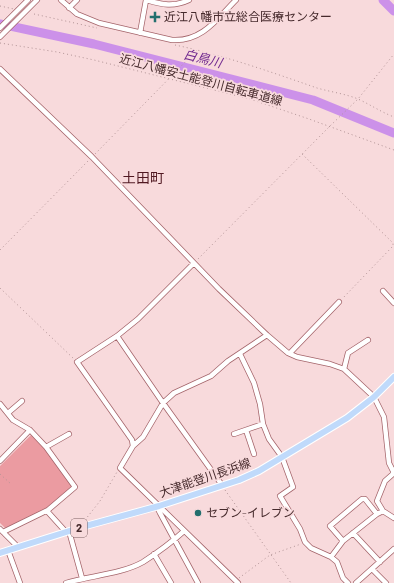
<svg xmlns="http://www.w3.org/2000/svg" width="394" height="583" font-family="Barlow,'Noto Sans JP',sans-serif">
	<rect width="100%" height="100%" fill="#f8dadc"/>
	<!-- green -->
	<path fill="#eb9ba1" d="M34,434l40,51 -26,25 -43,18 -5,-5v-57l31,-31z"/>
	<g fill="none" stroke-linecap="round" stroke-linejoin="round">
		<!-- river -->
		<path stroke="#cc91e9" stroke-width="9" d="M383,0l11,11
			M0,24l94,20 219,56 81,33"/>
		<defs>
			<path id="minor" d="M61,0l16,14 22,9 73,17c30,2 45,-21 64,-40
				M147,0c15,5 27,7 42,0
				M69,8l8,-8
				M0,28l28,-28
				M140,33l6,-33
				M0,37l37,-37
				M0,69l92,88 127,132 48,46 21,18 9,4 33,7 14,5 30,28 10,20 5,46 4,8 1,-1
				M383,291l11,12
				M117,336l46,67 59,82
				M290,353l49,-51
				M240,354l14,29 6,21 3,20 6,15 13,18 11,30 -13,9 20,33 5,13 6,6 20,9 6,5 6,16 5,5
				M344,369l4,-16 20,-13
				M0,404l13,16 17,10 16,17 29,40 -27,23 -45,22
				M8,413l14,-12
				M246,430l8,24
				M234,434l29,-10
				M133,446l-1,-6 -55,-78 40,-26 21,-17 56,-56
				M46,447l23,-13
				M0,461l30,-31
				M159,506l-1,3 2,4 38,70
				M47,511l19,21
				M383,511l-6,-10 8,-20 8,-7v-3
				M0,529l18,18
				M69,531l13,47
				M353,533l27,29
				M343,541l-13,-15 32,-27h3l12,15
				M9,553l11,30
				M154,554l17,29
				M331,557l12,-16 34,-27 6,-3 11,7
				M372,569l14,14
				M66,583c23,-7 56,-9 77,-21 14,-9 29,-20 41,-31
				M238,583l-118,-115 13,-22 10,-9 20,-34 11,-10 37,-17 17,-15 39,-26
				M356,583l38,-34"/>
			<path id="major" d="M0,553l82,-26 77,-21 80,-26 20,-9 88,-53 27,-21 20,-20"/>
		</defs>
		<!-- minor casing -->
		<use href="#minor" stroke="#a4646a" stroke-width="6"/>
		<!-- major casing -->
		<use href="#major" stroke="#fff" stroke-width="8"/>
		<!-- path -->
		<path stroke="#b19395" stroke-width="1" stroke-dasharray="1 3" stroke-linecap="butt" d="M0,6l14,3
			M34,14l63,14
			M0,43l57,9 37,8 156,39 59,20 85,31
			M175,45c48,10 96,27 142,43 14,4 29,6 41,11 13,6 23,13 36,18
			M95,154l102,-104
			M302,154l91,89v3l-50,52
			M0,250l89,-90
			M198,259l131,-132 29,-28 36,-45
			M0,288l74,71
			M0,474l11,10
			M225,490l66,93
			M85,520l15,-19 17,-29
			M239,578l31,-23 31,-11"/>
		<!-- minor -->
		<use href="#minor" stroke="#fff" stroke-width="4.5"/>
		<!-- major -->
		<use href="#major" stroke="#c0dafb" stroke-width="6"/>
	</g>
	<!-- markers -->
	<g fill="#236f6e" stroke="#f8dadc" stroke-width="1.5">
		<path d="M153 11h4v4h4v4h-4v4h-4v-4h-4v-4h4z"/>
		<circle cx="198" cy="513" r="4"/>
	</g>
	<g text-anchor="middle" stroke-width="3.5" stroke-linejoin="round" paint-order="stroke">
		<!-- shield labels -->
		<rect fill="#f8dadc" stroke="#7b5f61" stroke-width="1" x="71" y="519" width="16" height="18" rx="3"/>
		<g font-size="11" font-weight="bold" fill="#462a2c">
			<text x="79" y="532">2</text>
		</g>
		<!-- poi labels -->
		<g font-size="12" fill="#462a2c" stroke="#f8dadc" text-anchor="start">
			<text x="164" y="21">近江八幡市立総合医療センター</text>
			<text x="206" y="517">セブン-イレブン</text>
		</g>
		<!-- street labels -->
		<g font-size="12" fill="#462a2c" stroke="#f8dadc">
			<text transform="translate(201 80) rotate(15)" y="4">近江八幡安土能登川自転車道線</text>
			<text transform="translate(205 478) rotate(-19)" y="4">大津能登川長浜線</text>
		</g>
		<!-- water labels -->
		<g font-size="13" font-style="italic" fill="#71298f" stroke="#f8dadc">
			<text transform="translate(203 58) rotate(14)" y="5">白鳥川</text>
		</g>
		<!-- quarter labels -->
		<g font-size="14" fill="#501821" stroke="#f8dadc">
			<text x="143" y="183">土田町</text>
		</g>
	</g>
</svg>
